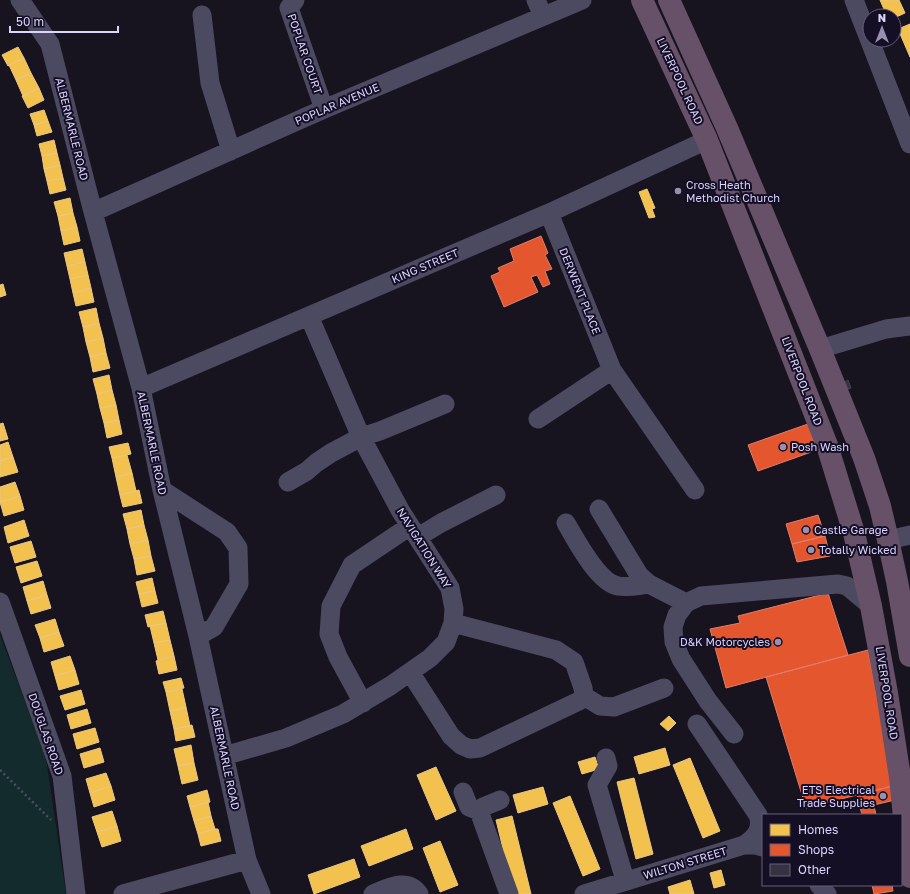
<svg xmlns="http://www.w3.org/2000/svg" width="910" height="894" font-family="'Golos Text',sans-serif">
	<rect width="100%" height="100%" fill="#171420"/>
	<!-- green -->
	<path fill="#132b2d" d="M0,635l41,109 6,21 19,129h-66z"/>
	<!-- homes -->
	<path fill="#f2c14e" stroke="#ebc783" d="M880,0h19l6,13 -11,5v-2h-7z
		M910,24v33l-12,-28z
		M18,47l6,11 -16,8 -6,-11z
		M24,58l7,15 -15,7 -7,-15z
		M31,73l8,15 -16,8 -7,-16z
		M39,88l5,12 -16,8 -6,-12z
		M44,110l4,11 -14,4 -4,-11z
		M48,121l4,11 -15,4 -3,-11z
		M54,140l3,13 -15,3 -3,-12z
		M57,153l3,12 -16,4 -2,-13z
		M60,165l3,13 -16,3 -3,-12z
		M63,178l3,12 -16,4 -3,-13z
		M647,189l8,19 -3,1 3,8 -6,1 -10,-26z
		M70,198l3,15 -15,3 -4,-14z
		M73,213l4,14 -16,4 -3,-15z
		M77,227l3,14 -16,4 -3,-14z
		M82,249l3,13 -18,4 -3,-13z
		M85,262l3,13 -18,4 -3,-13z
		M88,275l3,13 -18,5 -3,-14z
		M3,284l3,11 -6,2v-12z
		M91,288l3,14 -18,4 -3,-13z
		M96,308l3,15 -16,4 -4,-15z
		M99,323l4,15 -17,4 -3,-15z
		M103,338l3,15 -16,4 -4,-15z
		M106,353l4,15 -17,4 -3,-15z
		M109,375l3,15 -15,4 -4,-15z
		M112,390l4,15 -16,3 -3,-14z
		M116,405l3,15 -15,3 -4,-15z
		M119,420l3,14 -15,4 -3,-15z
		M3,423l5,16 -8,2v-17z
		M8,442l5,15 -13,4v-16z
		M128,443l3,11 -19,4 -3,-11z
		M127,455l5,18 -16,4 -4,-19z
		M13,457l5,15 -18,5v-16z
		M132,473l4,18 -16,4 -4,-18z
		M15,482l5,14 -20,6v-15z
		M139,490l3,13 -19,4 -3,-12z
		M20,496l4,14 -20,6 -4,-14z
		M141,510l3,15 -17,4 -4,-15z
		M24,520l5,16 -21,7 -4,-16z
		M144,525l4,15 -18,4 -3,-15z
		M148,540l3,16 -17,3 -4,-15z
		M31,541l5,16 -21,6 -5,-16z
		M151,556l4,15 -18,4 -3,-16z
		M37,561l5,15 -21,7 -5,-16z
		M152,578l3,13 -16,3 -3,-12z
		M43,581l4,14 -20,6 -4,-14z
		M155,591l3,12 -16,4 -3,-13z
		M47,595l4,13 -20,6 -4,-13z
		M163,611l3,12 -18,4 -3,-12z
		M55,619l4,13 -19,6 -5,-13z
		M166,623l4,17 -16,3 -4,-17z
		M59,632l5,14 -20,6 -4,-14z
		M170,640l4,16 -16,4 -4,-17z
		M70,656l5,14 -20,6 -4,-14z
		M174,656l3,14 -18,4 -3,-13z
		M75,670l4,14 -20,6 -4,-14z
		M181,678l3,10 -18,4 -3,-10z
		M182,689l4,18 -16,4 -4,-19z
		M81,690l4,14 -20,6 -5,-14z
		M186,707l4,19 -16,3 -4,-18z
		M87,709l4,14 -20,6 -4,-14z
		M669,716l7,7 -8,8 -8,-7z
		M192,725l3,12 -19,4 -2,-12z
		M95,728l4,14 -22,7 -4,-15z
		M191,745l3,18 -16,3 -4,-17z
		M100,748l4,14 -20,6 -4,-14z
		M665,748l5,17 -31,9 -5,-17z
		M595,757l4,12 -17,5 -4,-12z
		M690,758l30,73 -17,7 -30,-73z
		M194,763l4,17 -16,4 -4,-18z
		M436,767l20,44 -20,9 -19,-45z
		M106,773l5,13 -21,7 -4,-14z
		M634,778l19,76 -17,5 -19,-77z
		M111,786l4,14 -21,7 -4,-14z
		M543,787l5,17 -30,9 -5,-18z
		M207,790l3,12 -20,5 -3,-11z
		M570,796l30,73 -17,7 -30,-73z
		M208,802l3,14 -17,5 -4,-14z
		M112,811l5,15 -20,6 -5,-15z
		M211,816l4,13 -17,5 -4,-13z
		M512,816l19,78h-17l-18,-74z
		M117,826l4,15 -19,6 -5,-15z
		M215,829h3l3,12 -20,5 -3,-12z
		M406,829l7,20 -44,17 -8,-20z
		M440,841l18,44 -18,7 -17,-44z
		M354,859l6,18 -46,17 -6,-19z
		M721,870l4,15 -11,3 -4,-15z
		M690,880l4,14h-24l-2,-7z"/>
	<!-- shops -->
	<path fill="#e4572e" stroke="#e17c6c" d="M541,236l7,17 -3,2 7,14 -7,2 5,13 -7,3 -6,-12 -6,2 7,15 -34,15 -13,-31 9,-4 -2,-4 16,-7 -4,-12z
		M808,424l9,26 -59,21 -10,-26z
		M818,515l7,21 -33,8 -6,-20z
		M825,536l5,20 -33,6 -5,-18z
		M828,593l20,62 -122,33 -16,-59 30,-6 -2,-7z
		M868,650l22,115 2,21 -86,22 -40,-131z
		M892,786l3,14 -21,5 -3,-13z
		M871,792l5,23h-14l-5,-20z
		M872,885h20l1,6 -19,3z"/>
	<!-- building -->
	<path fill="#353242" stroke="#443f54" d="M848,380l3,8 -3,1 -3,-7z"/>
	<g fill="none" stroke-linecap="round" stroke-linejoin="round">
		<!-- path -->
		<path stroke="#475261" stroke-width="2.5" stroke-dasharray="2 3" stroke-linecap="butt" d="M0,770l51,50"/>
		<!-- minor -->
		<path stroke="#4c4a61" stroke-width="19" d="M20,0l30,44 43,168 48,176 21,102 36,146 49,224 14,34
			M295,0l-6,8 35,101
			M536,0l7,16
			M854,0l56,144
			M202,15l8,68 21,68
			M93,212l231,-103 258,-109
			M549,213l63,157 83,120
			M820,349l66,-20 24,-3
			M141,388l408,-175 158,-73
			M538,419l74,-49
			M288,482l19,-11 9,-8 15,-10 30,-16 19,-6 65,-27
			M162,490l65,42 11,16 1,36 -25,43 -16,9
			M599,509l40,66 10,9 37,19
			M566,523c10,17 32,60 52,63 10,2 22,-1 31,-2
			M418,537l23,-14 55,-28
			M888,540l22,-5
			M0,602l62,174 14,118
			M410,672l41,64 10,9 9,4 10,-1 99,-47 5,-5 -1,-8 -9,-26 -18,-12 -103,-27
			M584,696l16,10 14,1 50,-19
			M363,703l-25,-46 -9,-23 2,-28 21,-41 58,-39
			M697,724l61,91c5,14 -3,23 -14,30
			M734,734l-26,-33 -27,-42 -7,-17 -1,-15 4,-12 9,-12 15,-7 137,-12 9,2 24,20
			M224,756l62,-18 57,-24 47,-28 40,-28 16,-16 7,-19 1,-14 -4,-21 -50,-78 -39,-73 -52,-121
			M606,758l2,8 -11,19 28,95
			M463,792l6,15 10,4 30,83
			M479,811l4,-4 17,-7
			M819,885l8,9
			M123,894l124,-34
			M373,894c15,-6 34,-17 46,0
			M584,894l160,-49h12l7,2"/>
		<!-- highway -->
		<path stroke="#675168" stroke-width="22" d="M642,0l65,140 120,305 27,88 17,73 16,87 13,84 10,100
			M669,0l58,128 93,221 44,109 16,48 8,34 9,41 13,75"/>
	</g>
	<!-- markers -->
	<g fill="#9691b0" stroke="#140f25" stroke-width="1.5">
		<circle cx="678" cy="191" r="4"/>
		<circle cx="783" cy="447" r="4"/>
		<circle cx="806" cy="530" r="4"/>
		<circle cx="811" cy="550" r="4"/>
		<circle cx="778" cy="642" r="4"/>
		<circle cx="883" cy="796" r="4"/>
	</g>
	<g text-anchor="middle" stroke-width="4" stroke-linejoin="round" paint-order="stroke">
		<!-- street labels -->
		<g font-size="11" fill="#dbd4fe" stroke="#140f25">
			<text transform="translate(305 54) rotate(71)" y="4">POPLAR COURT</text>
			<text transform="translate(680 81) rotate(65)" y="4">LIVERPOOL ROAD</text>
			<text transform="translate(337 104) rotate(-23)" y="4">POPLAR AVENUE</text>
			<text transform="translate(72 129) rotate(76)" y="4">ALBERMARLE ROAD</text>
			<text transform="translate(425 266) rotate(-23)" y="4">KING STREET</text>
			<text transform="translate(580 291) rotate(68)" y="4">DERWENT PLACE</text>
			<text transform="translate(802 381) rotate(69)" y="4">LIVERPOOL ROAD</text>
			<text transform="translate(152 443) rotate(78)" y="4">ALBERMARLE ROAD</text>
			<text transform="translate(424 548) rotate(58)" y="4">NAVIGATION WAY</text>
			<text transform="translate(887 693) rotate(81)" y="4">LIVERPOOL ROAD</text>
			<text transform="translate(46 734) rotate(71)" y="4">DOUGLAS ROAD</text>
			<text transform="translate(225 758) rotate(78)" y="4">ALBERMARLE ROAD</text>
			<text transform="translate(685 863) rotate(-17)" y="4">WILTON STREET</text>
		</g>
		<!-- poi labels -->
		<g font-size="11" fill="#dbd4fe" stroke="#140f25" text-anchor="start">
			<text x="686" y="189">Cross Heath<tspan x="686" dy="13">Methodist Church</tspan></text>
			<text x="791" y="451">Posh Wash</text>
			<text x="814" y="534">Castle Garage</text>
			<text x="819" y="554">Totally Wicked</text>
			<text x="770" y="646" text-anchor="end">D&amp;K Motorcycles</text>
			<text x="875" y="794" text-anchor="end">ETS Electrical<tspan x="875" dy="13">Trade Supplies</tspan></text>
		</g>
	</g>
	<!-- legend -->
	<rect x="762" y="814" width="140" height="72" fill="#140f25" stroke="#645e7c"/>
	<rect x="770" y="824" width="20" height="12" fill="#f2c14e" stroke="#645e7c"/>
	<text x="798" y="834" font-size="12" fill="#dbd4fe">Homes</text>
	<rect x="770" y="844" width="20" height="12" fill="#e4572e" stroke="#645e7c"/>
	<text x="798" y="854" font-size="12" fill="#dbd4fe">Shops</text>
	<rect x="770" y="864" width="20" height="12" fill="#353242" stroke="#645e7c"/>
	<text x="798" y="874" font-size="12" fill="#dbd4fe">Other</text>
	<!-- north arrow -->
	<g transform="translate(882 28)"><circle r="19" fill="#140f25" stroke="#645e7c"/>
	<path d="M0-3L7 15L0 10L-7 15Z" fill="#9691b0"/>
	<text y="-6" font-size="11" font-weight="bold" text-anchor="middle" fill="#dbd4fe">N</text>
	</g>
	<!-- scale -->
	<path d="M10 26v6h108v-6" fill="none" stroke="#dbd4fe" stroke-width="2"/>
	<text x="16" y="26" font-size="12" fill="#dbd4fe" stroke="#140f25" stroke-width="3" paint-order="stroke">50 m</text>
</svg>
